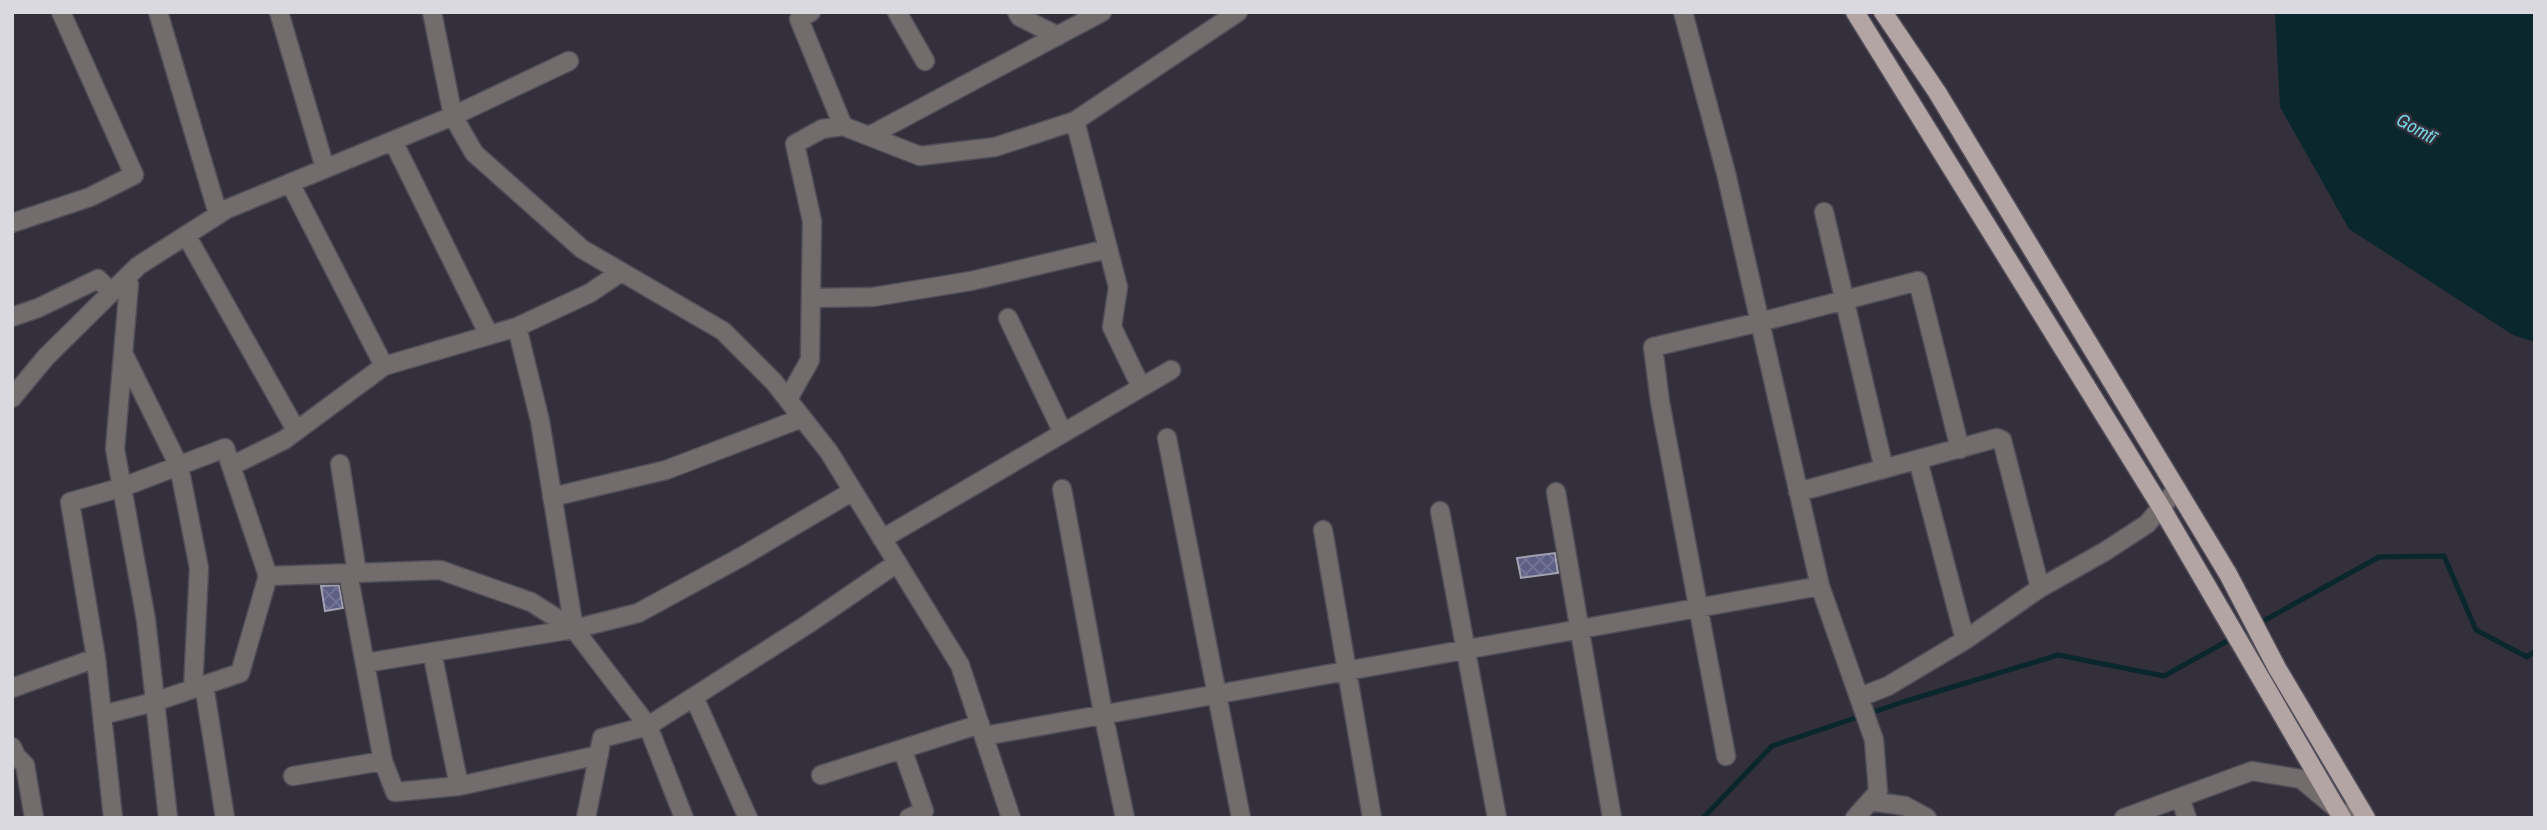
<svg xmlns="http://www.w3.org/2000/svg" width="2547" height="830" font-family="'Archivo Narrow',sans-serif">
	<defs>
		<pattern id="building-cross-hatch" width="8" height="8" patternUnits="userSpaceOnUse" patternTransform="scale(1.75)"><rect width="8" height="8" fill="#5e5f85"/><path d="M0 0l8 8M0 8l8-8" fill="none" stroke="#747596"/></pattern>
	</defs>
	<rect width="100%" height="100%" fill="#33303b"/>
	<!-- water -->
	<path fill="#09272c" d="M2275,12h260v330l-22,-7 -164,-106 -69,-122z"/>
	<g fill="none" stroke-linecap="round" stroke-linejoin="round">
		<!-- stream -->
		<path stroke="#09272c" stroke-width="5" d="M1703,818l69,-72 134,-45 152,-46 106,21 215,-119 65,-1 32,74 51,27 8,-6"/>
	</g>
	<!-- building -->
	<path fill="url(#building-cross-hatch)" stroke="#a1a2b1" stroke-width="2" d="M1555,553l3,20 -37,5 -4,-20z
		M339,585l4,23 -18,3 -4,-25z"/>
	<g fill="none" stroke-linecap="round" stroke-linejoin="round">
		<defs>
			<path id="minor" d="M158,12l60,202
				M279,12l46,156
				M432,12l21,104 21,37 108,96 141,82 51,51 55,70 131,213 51,153
				M811,12l-12,7 44,107
				M897,12l28,49
				M1017,12l3,5 38,19
				M1683,12l43,161 94,413 54,154 4,52 -23,26
				M1075,121l43,166 -6,40 29,60
				M869,136l233,-124
				M393,141l96,194
				M290,183l94,183
				M1824,212l60,257
				M12,223l78,-26 44,-22 -73,-163
				M186,235l110,195
				M126,278l3,6 -14,165 31,171 22,198
				M811,298l62,-1 98,-16 136,-32
				M12,317l26,-9 60,-29 13,13
				M1008,318l55,115
				M517,327l23,94 34,208
				M123,353l56,113 20,102 -6,121
				M12,398l34,-41 92,-91 89,-57 226,-93 116,-55
				M788,399l22,-39 2,-139 -17,-77 27,-15 21,-3 77,30 75,-9 80,-26 163,-109
				M1167,438l74,380
				M1918,460l47,180
				M340,464l17,109
				M231,466l53,-26 100,-74 133,-39 73,-34 31,-21
				M1062,489l41,224 22,105
				M1556,492l56,326
				M1798,492l199,-54 5,2 38,148
				M552,497l114,-27 136,-52
				M1440,511l57,307
				M1323,530l49,288
				M882,539l289,-169
				M268,576l172,-6 91,32 43,27 74,97 36,92
				M432,652l27,134
				M365,663l209,-34 64,-16 103,-56 112,-66
				M204,685l21,133
				M12,688l84,-30
				M694,697l54,121
				M1860,697l28,-11 77,-46 75,-52 64,-36 43,-28 30,-35
				M102,715l52,-13 86,-29 28,-97 -43,-128 -102,39 -53,15 26,156 17,160
				M984,736l836,-150
				M12,747l4,9 9,9 9,53
				M903,751l21,60 -15,7
				M1726,756l-66,-354 -7,-55 107,-25 158,-41 42,168
				M383,761l12,31 64,-6 140,-31
				M821,775l159,-51
				M293,776l90,-15 -35,-188
				M2180,798l7,20
				M1870,801l35,5 22,12
				M586,818l16,-80 46,-12 160,-102 89,-61
				M2124,818l128,-47 49,8 42,35 19,-3"/>
			<path id="major" d="M1855,12l306,495 181,311
				M1883,12l54,80 291,482 49,94 89,150"/>
		</defs>
		<!-- minor casing -->
		<use href="#minor" stroke="#514e59" stroke-width="21"/>
		<!-- major casing -->
		<use href="#major" stroke="#514e59" stroke-width="21"/>
		<!-- minor -->
		<use href="#minor" stroke="#736c6c" stroke-width="18"/>
		<!-- major -->
		<use href="#major" stroke="#b4a5a5" stroke-width="18"/>
	</g>
	<g text-anchor="middle" stroke-width="5" stroke-linejoin="round" paint-order="stroke">
		<!-- water labels -->
		<g font-size="19" font-style="italic" fill="#76d3e1" stroke="#33303b">
			<text transform="translate(2417 128) rotate(29)" y="7">Gomtī</text>
		</g>
	</g>
	<!-- border -->
	<rect width="2547" height="830" fill="none" stroke="#dbd9e0" stroke-width="28"/>
</svg>
